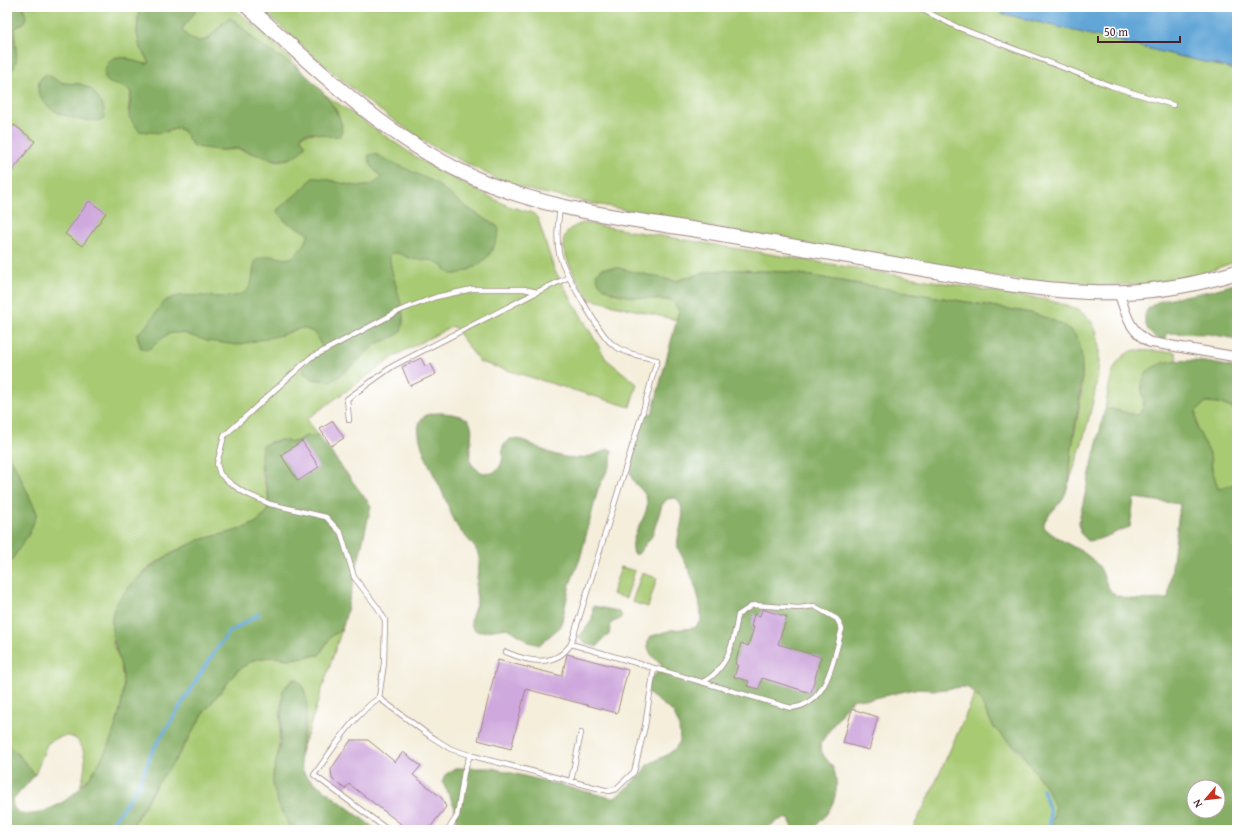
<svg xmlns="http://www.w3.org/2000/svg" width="1244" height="837" font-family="'Gentium Book Plus',serif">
	<rect width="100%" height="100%" fill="#fff"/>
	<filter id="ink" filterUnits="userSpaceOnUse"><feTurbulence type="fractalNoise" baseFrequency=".025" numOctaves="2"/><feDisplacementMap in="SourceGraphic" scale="8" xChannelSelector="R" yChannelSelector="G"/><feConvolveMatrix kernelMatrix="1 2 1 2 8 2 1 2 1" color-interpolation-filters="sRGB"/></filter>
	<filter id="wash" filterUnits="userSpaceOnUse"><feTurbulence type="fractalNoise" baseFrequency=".012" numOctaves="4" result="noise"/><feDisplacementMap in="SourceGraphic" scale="16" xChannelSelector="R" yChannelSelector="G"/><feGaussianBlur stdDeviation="0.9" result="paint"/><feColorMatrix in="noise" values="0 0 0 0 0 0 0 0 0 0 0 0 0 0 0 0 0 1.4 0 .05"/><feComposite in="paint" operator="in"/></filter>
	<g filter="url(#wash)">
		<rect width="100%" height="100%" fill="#f4eedb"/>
		<!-- green -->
		<path fill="#a8ca73" stroke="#79744f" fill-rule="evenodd" d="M23,7h116l-2,26 3,15 9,14 -1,2 -10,-1 -12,-6 -10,26 12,5 3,4 -3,20 38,20 12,-4 6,4 9,14 29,4 16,-1 40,12 13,-3 15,-13 -5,-6 1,-4 11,-2 14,2 15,-9 -6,-16 -13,-17 90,62 26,16 69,35 25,7 5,6 16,50 52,90 31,25 -7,23 -150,-45 -27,-36 -55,28 -91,65 11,16 -12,1 -11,6 -14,-2 -12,2c-3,7 -8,16 -8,23 0,16 13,32 5,47 -9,18 -48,22 -66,28 -20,8 -53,24 -65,42 -3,4 -22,55 -22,60 0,7 9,19 10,28 4,35 -15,94 -43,116 12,-27 2,-67 -33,-42l-12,31 -18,-22 -10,-8v-178l23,-35 7,-19 -24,-51 -6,-6v-278l28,-37 -20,-16 -4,4 -4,-1v-54l9,-27 -2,-15 2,-5 6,-2 3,-13zM44,75c8,0 10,6 17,7 15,5 23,-2 35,13l-48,11 -10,-15 1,-10z
			M195,7h38l55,49 13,15 -43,-28 -22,-22 -13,1c-12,15 -27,32 -41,7l13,-17z
			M260,7h730l14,7 233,56v191l-44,16 -50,7 -44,2 -65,-3 -331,-57 -170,-35 -34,-11 -74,-38 -54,-38 -58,-48z
			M583,223l464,77c16,4 33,8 44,21 24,29 -11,129 -22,162l3,-35 10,-58v-21l-5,-28 -2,-6 -12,-9 -31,-13 -244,-41 -51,-2 -25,1 -37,10 -64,-13 1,25 22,4 39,4 6,10 -3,9 -87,-21c-8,-11 -30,-48 -25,-61 3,-9 11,-12 19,-15z
			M1135,350l41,2 1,8 -16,4 -20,25c4,11 4,16 -2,26 -12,0 -22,-7 -34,-6 5,-22 4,-52 30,-59z
			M1206,402l13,1 18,7v73l-19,6 -6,-20 -2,-15 -13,-26 -1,-18z
			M621,567l14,4 -9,27 -14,-4z
			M642,573l15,5 -9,29 -16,-5z
			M344,623l-44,133c4,-24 14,-56 -3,-77l-4,1 -7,6 -4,12 -4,57 3,56 6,7 4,12h-161l27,-46 25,-34 23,-39 32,-40 16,-11 9,-2 12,-1 15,2 30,-4 13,-20 7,-3z
			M975,694l8,10 11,24 32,31 26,37 3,11 -1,9 -6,14h-136l17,-33z"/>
		<!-- forest -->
		<path fill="#86ae65" stroke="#686648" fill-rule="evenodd" d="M7,7h16l3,10 -1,5 -9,5c-5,17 9,36 -9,47z
			M139,7h56v5l-13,17c6,10 15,15 26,10l20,-21 4,1c10,7 17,17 27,25 13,10 28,16 41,26 15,12 47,44 41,65 -12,6 -26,-7 -39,0l-1,4 5,6c-18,28 -44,9 -67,4 -6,-1 -10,1 -16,1 -10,0 -21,-2 -30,-4l-9,-14 -6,-4 -19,5 -20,-2 -10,-14 2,-25c-7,-8 -21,-6 -25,-12 -2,-3 -2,-8 0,-12 7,-22 27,-4 42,-4l1,-2 -9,-14 -3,-15z
			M46,74l16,9 19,1 11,6 11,15 2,12 -2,3c-15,2 -39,-2 -52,-11 -5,-4 -10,-11 -13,-17l1,-11z
			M375,154l59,28 32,25 31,19 2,4c-4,22 -15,35 -36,42 -3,1 -9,3 -12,2 -4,-1 -7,-8 -11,-10 -8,-6 -18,-3 -27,-5 -8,-1 -15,-10 -23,-4 -2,18 23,65 9,78 -8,7 -21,7 -29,16 -10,9 -28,28 -40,32l-18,-2 -9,-7 2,-6 17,-19 -7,-14 -12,-5 -5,1 -16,6 -45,10 -30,-4 -24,-8h-10l-5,1 -19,15 -4,1 -5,-3 -3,-13c5,-4 11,-9 15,-15 6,-8 7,-15 17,-20 21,-11 70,9 81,-13 4,-8 2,-18 6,-26 23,-13 29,12 46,-13 3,-4 7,-9 6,-14l-22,-11 -9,-10 1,-3 27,-22 7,-9c19,-2 55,20 69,-1l-9,-10 -4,-10 1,-2z
			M603,268h15l57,13 37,-10 25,-1 51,2 244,41c13,5 34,10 43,22 16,25 0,84 -3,112 -2,15 -1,31 -6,45 -5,15 -23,23 -22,35 15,16 38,20 53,37 8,8 8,26 19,31 15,7 36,4 52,4l12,-95 -46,-6 -4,29c-14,4 -27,13 -42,14l-8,-8 -1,-13 26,-111c12,-1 23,6 34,6 11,-17 -1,-20 4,-35 11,-31 70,-17 94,-12v42l-18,-7 -13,-1 -10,9 1,17 13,26 2,15 6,20 19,-6v347h-189l6,-14 1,-9 -8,-18 -26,-37 -27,-24 -16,-32 -10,-8 -6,-1 -25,3 -23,-1 -43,10h-17l-7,6 -27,39c0,11 8,15 13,24 10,23 -3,49 -23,62h-16l-5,-11c-9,-2 -17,5 -23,11h-313c9,-16 -3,-33 -11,-48l3,-7 11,-7h36l120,30h3l26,-23 6,-10 20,-10 8,-6 5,-8 -1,-16 -6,-13 -24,-18 -1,-13 13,-12 1,-6h-3c-8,-8 -14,-14 -10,-26l22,-7 23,-2 7,-7c1,-24 -11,-51 -23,-72 -3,-18 13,-35 -2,-51l-9,1 -5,6 -10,31 -14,18h-4c-6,-21 13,-33 13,-50 0,-16 -14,-17 -16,-29 -4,-18 11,-45 15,-63l6,2 27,-103 -6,-10 -3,-1c-19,-3 -71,1 -74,-26zM1194,787h24v24h-24z
			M1237,283v56l-28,-5 -43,-1v7c-8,-1 -14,-3 -18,-10 -4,-8 -5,-17 2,-23 12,-10 31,-10 45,-13 14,-3 28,-6 42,-11z
			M442,413c43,3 26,19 28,48 7,14 27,19 32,0 2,-5 -1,-10 1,-15l7,-7c12,-1 19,4 29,9 24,12 45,14 69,1l4,1 -1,13 -13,26 -18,70 -10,25 -8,37 -3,7 -20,17 -10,-3 -21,-14 -29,4c-16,-6 -3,-22 -2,-32 0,-4 -2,-8 -1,-12 0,-10 4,-20 3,-30 -1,-12 -16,-22 -22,-32 -7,-12 -10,-25 -16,-37 -6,-13 -37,-66 -14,-74 4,-2 11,-2 15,-2z
			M318,435l53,71 -27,117 -5,9 -7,3 -13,20 -30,4 -15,-2 -12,1 -9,2 -16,11 -32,40 -31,51 -17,22 -27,46h-123v-85l10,8 18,22 -23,26c1,8 5,12 14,13 8,1 16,-2 23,-5 43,-16 70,-75 74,-118 4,-32 -25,-63 -3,-93 19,-26 48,-44 77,-57 19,-7 58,-10 69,-28 10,-18 -11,-46 -3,-68l18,-5 14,2 11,-6z
			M7,456l6,6 24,51 -7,19 -23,35z
			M593,606l25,5 4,4 -2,4 -9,4 -2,12 -6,3 -6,9 -10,-3 -8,-7 13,-17z
			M297,679c26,26 -10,71 9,97l71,54h-86l-13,-27 -5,-17v-12l7,-29 3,-55 10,-10z"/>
		<!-- water -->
		<path fill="#62a6d7" stroke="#566281" d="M990,7h247v63l-233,-56z"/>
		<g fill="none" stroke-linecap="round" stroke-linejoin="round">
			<!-- stream -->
			<path stroke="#62a6d7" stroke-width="3.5" d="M1043,789l7,23v18
				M107,830l31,-43 15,-37 56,-90 19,-27 31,-19"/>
		</g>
		<g id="blocks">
			<!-- building -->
			<path fill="#cfa9dd" d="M14,125l21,16 -28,37v-44z
				M89,201l17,12 -24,33 -17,-12z
				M421,358l4,8 6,-2 5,10 -26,12 -8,-19z
				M333,421l11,17 -13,8 -11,-17z
				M302,441l17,26 -21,14 -17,-26z
				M762,609l25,8 -9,27 43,13 -10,36 -49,-15 -3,11 -12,-3 2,-5 -15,-4 4,-12 -3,-1 6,-21 7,3 6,-19h-3l3,-13 6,2z
				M567,654l61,16 -11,43 -91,-24 -15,60 -33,-9 20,-80 64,16z
				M852,709l26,8 -9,33 -26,-7z
				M351,740h17l27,22 8,-10 18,14 -8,9 29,23 4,9 -18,23h-32l5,-6 -52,-40 -4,5 -13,-10 -1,-10z"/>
		</g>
	</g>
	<g filter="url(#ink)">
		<use href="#blocks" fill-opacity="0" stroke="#9f8683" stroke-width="1"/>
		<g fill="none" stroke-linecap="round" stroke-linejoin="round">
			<defs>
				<path id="lane" d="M917,7l40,20 154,59 62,19
					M349,420l-2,-21 46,-33 144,-74
					M571,644l220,64c38,-4 42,-49 51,-79l-5,-10 -23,-13 -15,2 -46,-3 -15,10c-4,26 -10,54 -35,67
					M506,652c23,10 49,16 65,-8l72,-233 14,-51c-15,-4 -34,-6 -46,-17 -12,-11 -49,-74 -52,-90 -3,-16 -1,-30 1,-46
					M379,698l5,-35 1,-43 -7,-12 -24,-31 -13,-44 -15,-16 -56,-13 -25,-11 -15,-10 -10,-9 -3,-10 7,-28 86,-78 91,-48 35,-13 36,-8h52l13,3 32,-15
					M571,781l10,-48
					M388,830l-74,-55c17,-23 41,-62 65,-77l51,38 21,13 22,7 136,35 7,-2 18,-17 11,-46 9,-58
					M448,830l9,-14 7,-44 6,-17"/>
				<path id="street" d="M1119,293c7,21 10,37 30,49l88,15"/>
				<path id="primary" d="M248,7c67,60 133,126 216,166 74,36 160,45 240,58 100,17 199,34 298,52 85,13 153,15 235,-11"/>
			</defs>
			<!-- lane casing -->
			<use href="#lane" stroke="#9f8683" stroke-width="6"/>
			<!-- street casing -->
			<use href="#street" stroke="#9f8683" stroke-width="11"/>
			<!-- primary casing -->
			<use href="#primary" stroke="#9f8683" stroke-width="16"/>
			<!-- lane -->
			<use href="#lane" stroke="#fff" stroke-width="4.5"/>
			<!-- street -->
			<use href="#street" stroke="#fff" stroke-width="9"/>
			<!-- primary -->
			<use href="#primary" stroke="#fff" stroke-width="14"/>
		</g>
	</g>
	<!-- margin -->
	<rect width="1244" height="837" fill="none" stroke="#fff" stroke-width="24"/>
	<!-- north arrow -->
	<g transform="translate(1206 799) rotate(242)"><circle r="19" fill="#ffffff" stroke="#b7a5aa"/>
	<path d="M0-3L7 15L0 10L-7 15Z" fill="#c8321e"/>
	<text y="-6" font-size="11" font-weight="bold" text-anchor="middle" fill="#4a1f2b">N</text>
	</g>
	<!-- scale -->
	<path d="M1098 36v6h82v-6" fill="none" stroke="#4a1f2b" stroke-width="2"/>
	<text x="1104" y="36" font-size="12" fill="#4a1f2b" stroke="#ffffff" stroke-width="3" paint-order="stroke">50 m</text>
</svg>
